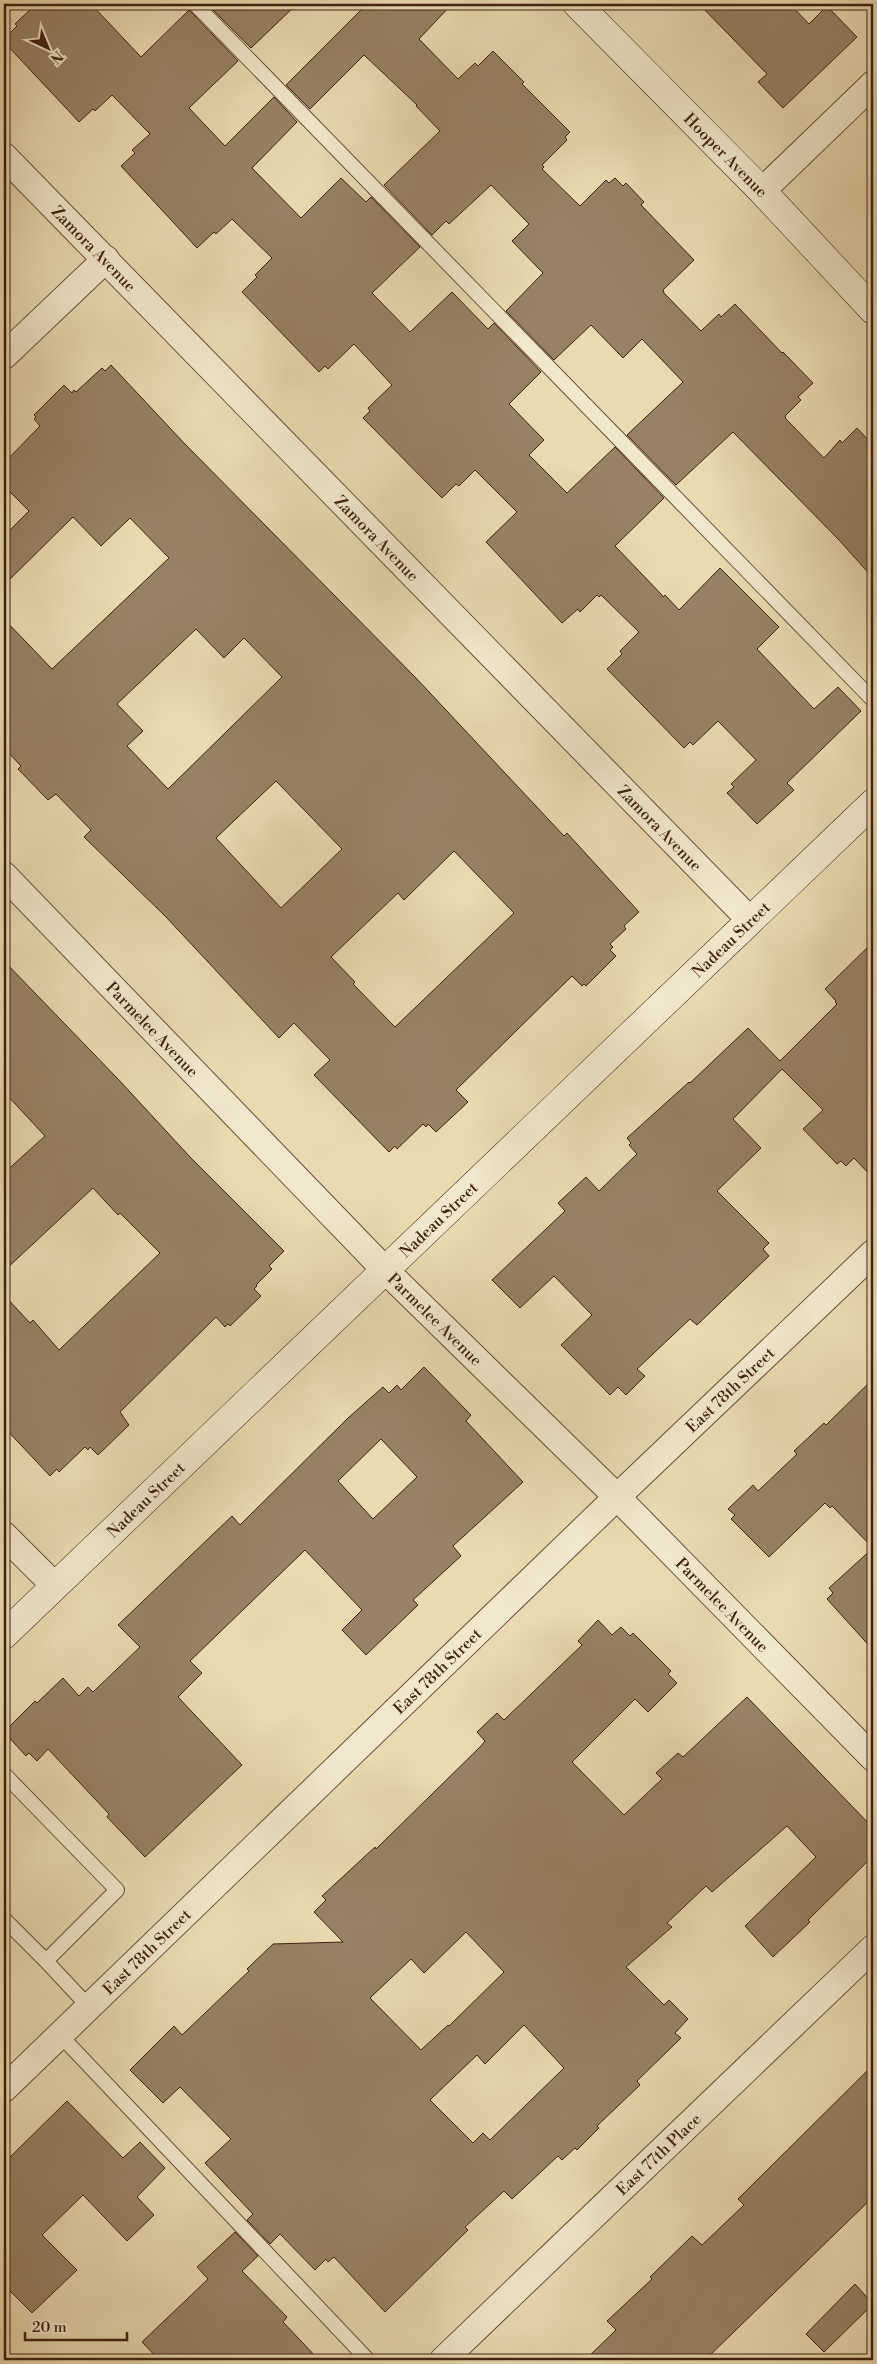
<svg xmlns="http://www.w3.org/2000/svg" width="877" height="2364" font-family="'Libre Bodoni',serif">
	<rect width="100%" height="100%" fill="#e9dab0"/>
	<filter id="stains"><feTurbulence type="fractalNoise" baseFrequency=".004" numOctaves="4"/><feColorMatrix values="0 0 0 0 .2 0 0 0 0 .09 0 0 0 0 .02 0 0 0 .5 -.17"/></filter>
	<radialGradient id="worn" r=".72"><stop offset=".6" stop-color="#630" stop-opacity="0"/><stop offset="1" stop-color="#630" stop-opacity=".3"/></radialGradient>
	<!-- building -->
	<path fill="#988165" stroke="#412013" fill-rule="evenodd" d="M36,4h55l50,53 48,-47 49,51 -49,47 36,38 49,-49 23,25 -45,46 49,50 40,-40 25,24 5,-5 49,50 -48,46 38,39 42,-40 36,37 6,-6 47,49 -32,32 35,36 -15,15 38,38 48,-46 49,51 -49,48 46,48 2,3 2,-2 14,15 41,-42 59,59 -22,22 57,60 24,-22 23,24 -74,72 7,7 -37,34 -30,-31 7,-6 -3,-3 25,-24 -38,-39 -25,24 -3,-3 -6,6 -77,-79 15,-15 -2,-3 19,-19 -38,-37 -2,2 -2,-2 -17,17 -2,-3 -16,14 -76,-81 31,-30 -42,-42 -16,16 -3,-2 -14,14 -79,-80 7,-7 -2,-3 24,-23 -38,-41 -26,25 -3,-3 -6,6 -77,-80 15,-15 -2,-2 17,-17 -40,-39 -16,15 -2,-2 -17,16 -76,-82 14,-13 -3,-3 18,-16 -38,-39 -17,16 -2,-2 -14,13 -75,-80v-3l13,-13 -2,-2z
		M207,4h90l-46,44z
		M367,4h85l-33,35 39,40 17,-16 3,3 15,-15 31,31 -2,2 48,48 -5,5 2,3 -25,25 2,2 -2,2 38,37 26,-26 3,3 6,-5 8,8 3,-3 18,19 -3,3 53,55 -31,30 1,3 37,38 18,-17 2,3 14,-13 47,49 1,-1 30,31 -15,14 3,3 -16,16 1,3 38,39 16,-18 2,3 15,-15 16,17v133l-34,-38 -106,-108 -57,53 -49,-50 56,-53 -41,-43 -19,19 -32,-33 -37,35 -48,-49 37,-38 -31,-32 17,-17 -38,-39 -42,39 -3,-3 -14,14 -48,-50 56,-54 -24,-25 1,-1 -53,-50 -54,54 -24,-24z
		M699,4h91l19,20 18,-18 30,31 -74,71 -25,-26 9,-8z
		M111,365l72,77 233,236 148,158 3,-3 72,79 -15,14 2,3 -16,15 3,3 -3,3 6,6 -30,30 -2,-2 -2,2 -10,-10 -116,114 12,12 -32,30 -8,-8 -2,3 -3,-3 -26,25 -2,-3 -6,6 -75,-77 16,-15 -36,-37 -15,15 -113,-121 -82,-80 7,-7 -35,-36 -8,6 -30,-31 3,-3 -17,-18v-129l48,50 117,-111 -39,-40 -29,28 -28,-29 -69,68v-49l25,-25 -25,-25v-23l36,-37 -6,-7 2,-2 -2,-2 30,-30 8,8 2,-3 2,2 26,-24 3,3zM196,629l28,29 20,-20 38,39 -114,112 -41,-43 16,-15 -26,-27zM276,781l66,68 -61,59 -65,-70zM454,851l60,62 -119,114 -42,-43 2,-2 -24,-25 67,-64 6,7z
		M873,942v236l-19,-20 -8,8 -5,-5 -4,3 -34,-35 20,-19 -41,-41 -49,50 28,29 -44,43 52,52 -6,6 6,7 -72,69 -7,-6 -53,50 8,7 -19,19 -8,-8 -8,8 -49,-50 31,-30 -38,-39 -34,32 -28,-28 73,-69 -7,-8 28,-26 13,14 38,-37 -8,-9 2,-2 -4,-5 62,-56 1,1 58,-55 32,33 57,-57 -2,-2 1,-1 -11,-12z
		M4,961l114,118 73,79 93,93 -15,15 3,3 -16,16 1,1 -3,3 7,7 -31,30 -2,-2 -3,3 -9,-10 -96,95 9,13 -31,30 -8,-8 -2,3 -3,-3 -26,25 -2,-3 -7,7 -46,-49v-132l26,28 3,-3 26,30 101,-97 -40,-40 -2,2 -25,-27 -89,83v-98l41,-37 -41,-44z
		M424,1367l47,48 -5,6 57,61 -70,64 8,10 -48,44 5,5 -52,50 -24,-25 20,-20 -57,-60 -115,111 12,12 -24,24 64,68 -97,92 -38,-40 2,-3 -61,-65 -11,12 -8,-8 -3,3 -22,-24 31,-31 2,2 26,-25 16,18 9,-9 5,5 47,-45 -22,-22 114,-109 8,9 108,-107 35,-31 6,6 8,-8 4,5zM381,1439l36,38 -44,42 -35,-38z
		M873,1379v271l-46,-51 6,-6 -4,-5 44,-40 -41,-42 -2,2 -5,-5 -56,54 -38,-38 4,-4 -7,-6 25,-24 5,6 39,-37 -3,-3 30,-28 2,2z
		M598,1620l14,15 9,-8 9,9 3,-3 38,38 -3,3 9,9 -29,29 -13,-13 -63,63 52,53 38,-36 -6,-6 22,-20 5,4 64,-60 126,131v28l-65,64 2,2 -37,35 -28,-31 71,-69 -29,-31 -75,66 -6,-6 -39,37 5,4 -46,40 38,38 5,-5 19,19 -13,14 6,5 -44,43 3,4 -43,41 2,2 -22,22 -2,-2 -13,12 -4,-4 -46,43 -8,-8 -39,36 3,3 -83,82 -51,-55 -6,5 -2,-3 -11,11 -35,-36 -10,10 -23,-24 6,-6 -48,-51 26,-24 -51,-52 -17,16 -33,-33 44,-44 8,9 67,-64 -2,-2 26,-25 70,-2 -29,-30 12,-12 -4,-4 53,-49 1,2 105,-103 4,-5 -8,-9 20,-19 7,7 78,-75 -4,-4zM466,1932l38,40 -55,54 -1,-1 -27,25 -51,-52 41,-39 13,14zM524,2025l40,43 -74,72 -7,-7 -10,10 -43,-43 47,-45 8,9z
		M873,2065v132l-168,163h-120l31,-30 -9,-9 45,-42 -2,-2 42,-41 10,9 42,-40 -6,-6z
		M67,2101l56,57 17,-16 25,26 -28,29 17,18 -27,26 -44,-46 -41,40 35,35 -45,43 -28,-28v-122z
		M235,2232l23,24 -16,15 45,46 -4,5 36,38h-160l-17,-18 66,-63 -11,-12z
		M855,2284l18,20 -49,48 -18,-18z"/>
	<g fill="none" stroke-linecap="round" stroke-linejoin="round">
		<defs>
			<path id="lane" d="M195,4l678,696
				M4,1774l113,116 -71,71 43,46
				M4,1919l42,42
				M60,2035l308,325"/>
			<g id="street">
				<path id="s1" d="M4,156l746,764"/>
				<path d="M762,191l111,-107"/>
				<path d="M4,356l102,-97"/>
				<path id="s2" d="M4,875l382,396 231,226 256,261"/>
				<path d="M4,1535l51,51"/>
				<path id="s3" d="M4,2089l613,-592 256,-244"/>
				<path id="s4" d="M443,2360l430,-412"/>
			</g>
			<g id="secondary">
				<path id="s5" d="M577,4l185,187 111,119"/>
				<path id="s6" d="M4,1635l869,-832"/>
			</g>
		</defs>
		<!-- lane casing -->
		<use href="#lane" stroke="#6b4e3a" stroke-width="16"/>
		<!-- street casing -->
		<use href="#street" stroke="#6b4e3a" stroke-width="28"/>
		<!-- secondary casing -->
		<use href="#secondary" stroke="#412013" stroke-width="29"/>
		<!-- lane -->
		<use href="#lane" stroke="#f1e7cc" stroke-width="14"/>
		<!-- street -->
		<use href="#street" stroke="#f1e7cc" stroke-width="26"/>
		<!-- secondary -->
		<use href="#secondary" stroke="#f1e7cc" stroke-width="28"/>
	</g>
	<g text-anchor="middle" stroke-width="4.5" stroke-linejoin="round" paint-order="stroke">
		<!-- street labels -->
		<g font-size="16" fill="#412013" stroke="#f1e7cc">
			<text dy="6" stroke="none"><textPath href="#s5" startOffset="212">Hooper Avenue</textPath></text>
			<text dy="6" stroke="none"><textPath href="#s1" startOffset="129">Zamora Avenue</textPath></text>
			<text dy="6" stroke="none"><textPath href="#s1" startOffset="534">Zamora Avenue</textPath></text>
			<text dy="6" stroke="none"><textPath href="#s1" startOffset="939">Zamora Avenue</textPath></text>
			<text dy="6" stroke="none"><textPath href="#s6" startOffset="1006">Nadeau Street</textPath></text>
			<text dy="6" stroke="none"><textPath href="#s2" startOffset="214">Parmelee Avenue</textPath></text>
			<text dy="6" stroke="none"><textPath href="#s6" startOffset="601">Nadeau Street</textPath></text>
			<text dy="6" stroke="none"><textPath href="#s2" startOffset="619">Parmelee Avenue</textPath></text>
			<text dy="6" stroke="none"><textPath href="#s3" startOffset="1008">East 78th Street</textPath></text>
			<text dy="6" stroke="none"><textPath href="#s6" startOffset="196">Nadeau Street</textPath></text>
			<text dy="6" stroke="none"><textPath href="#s2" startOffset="1024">Parmelee Avenue</textPath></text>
			<text dy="6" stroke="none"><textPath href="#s3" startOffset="602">East 78th Street</textPath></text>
			<text dy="6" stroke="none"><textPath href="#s3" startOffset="198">East 78th Street</textPath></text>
			<text dy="6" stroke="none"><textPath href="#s4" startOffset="298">East 77th Place</textPath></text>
		</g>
	</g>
	<!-- margin -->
	<rect width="877" height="2364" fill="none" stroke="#e9dab0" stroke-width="20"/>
	<rect x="5" y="5" width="867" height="2354" fill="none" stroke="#412013" stroke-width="2.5"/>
	<rect x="10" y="10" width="857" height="2344" fill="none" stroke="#412013"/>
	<!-- north arrow -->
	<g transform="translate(48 48) rotate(136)" stroke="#f1e7cc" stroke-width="4" paint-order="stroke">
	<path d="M0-4L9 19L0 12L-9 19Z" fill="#412013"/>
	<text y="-8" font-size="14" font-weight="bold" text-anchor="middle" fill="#412013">N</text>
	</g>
	<!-- scale -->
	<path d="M25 2332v8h102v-8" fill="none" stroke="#412013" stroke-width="2.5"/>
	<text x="32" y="2332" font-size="15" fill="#412013" stroke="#f1e7cc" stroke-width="4" paint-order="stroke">20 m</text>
	<rect width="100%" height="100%" filter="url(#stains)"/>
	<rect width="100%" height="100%" fill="url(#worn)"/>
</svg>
